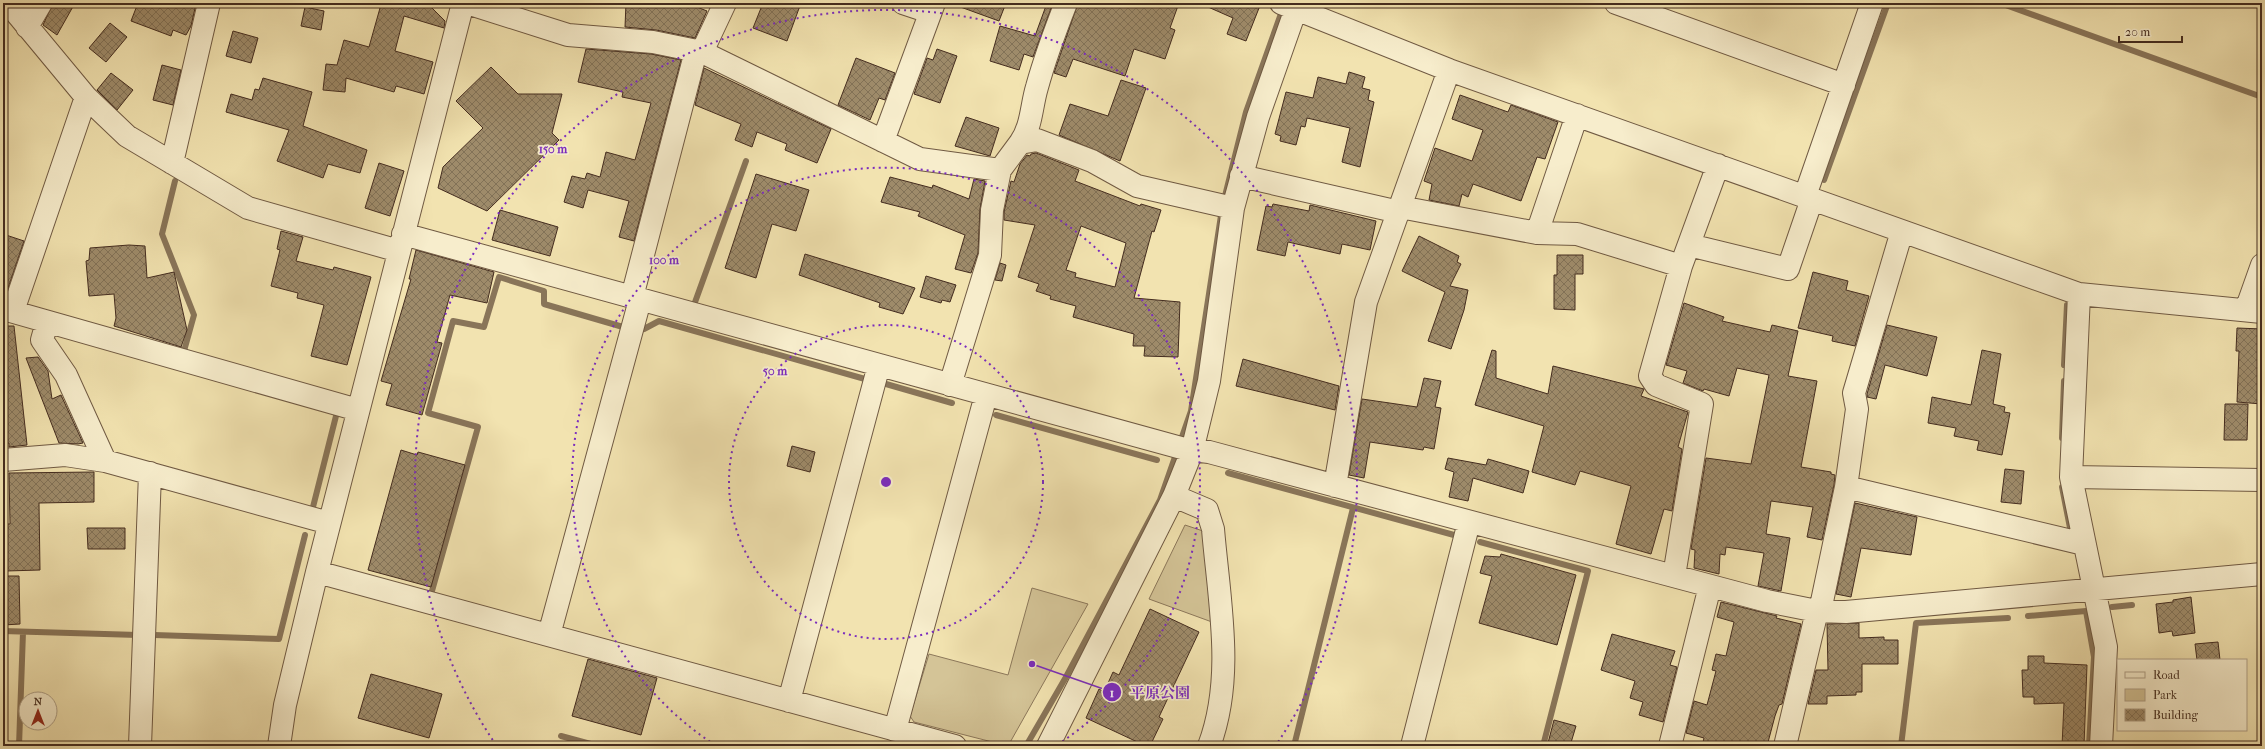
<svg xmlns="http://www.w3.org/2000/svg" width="2265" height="749" font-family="'IM FELL French Canon','Noto Serif JP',serif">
	<defs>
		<pattern id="building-cross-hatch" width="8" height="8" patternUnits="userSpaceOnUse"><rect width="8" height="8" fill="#9e8b6a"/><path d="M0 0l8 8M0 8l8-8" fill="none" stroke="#827257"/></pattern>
	</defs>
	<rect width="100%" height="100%" fill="#f2e3b0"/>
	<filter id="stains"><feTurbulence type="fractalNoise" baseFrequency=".005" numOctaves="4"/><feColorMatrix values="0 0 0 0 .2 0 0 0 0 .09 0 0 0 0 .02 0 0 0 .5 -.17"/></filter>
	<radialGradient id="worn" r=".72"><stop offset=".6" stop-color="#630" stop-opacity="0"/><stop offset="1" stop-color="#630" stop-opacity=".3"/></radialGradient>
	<!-- park -->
	<path fill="#d4c497" stroke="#8c785b" d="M1185,525l18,6 9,91 -63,-23z
		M1032,588l56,16 -80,142 -94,-24 -4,-6 19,-62 79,21z"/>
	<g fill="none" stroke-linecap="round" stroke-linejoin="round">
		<!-- stream -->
		<path stroke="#897559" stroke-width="6" d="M2000,3l262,94
			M1824,180l64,-177
			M175,181l-13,53 32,81 -10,36 -5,-2
			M1225,196l21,-84 37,-104
			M694,305l52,-144
			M644,329l15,-8 206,58
			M2064,365l3,-60
			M886,384l66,19
			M996,415l161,45
			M2062,438l2,-57
			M1228,473l226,62
			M2062,487l9,46
			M313,507l23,-91
			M1480,542l108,29 -45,175
			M432,591l46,-164 -50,-14 25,-92 31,6 15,-50 45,14v13l79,23
			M2112,607l20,-2
			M2028,616l58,-5 8,46 -5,89
			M3,631l135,4
			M154,635l125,4 26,-104
			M561,736l37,10
			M19,746l4,-114
			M1026,746l40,-69 94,-177 31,-89 31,-202
			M1294,746l59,-238
			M1901,746l15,-123 92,-5"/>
	</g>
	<!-- building -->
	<path fill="url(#building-cross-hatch)" stroke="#442c1f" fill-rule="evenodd" d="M53,3h22l-18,32 -14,-10z
		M138,3h54l4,1 -5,22 -5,9 -13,-5 -2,6 -40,-15z
		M376,3h51l18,18 -1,7 -40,-12 -9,35 38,11 -9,32 -28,-8 -2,6 -48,-14 -1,14 -22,-2 3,-26 11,1 7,-25 25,7 11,-39 -4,-2z
		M626,3h61l20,8 -12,27 -39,-8 -31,-3z
		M763,3h38l-14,38 -34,-13z
		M955,3h51l-7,18 -44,-16z
		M1047,3h6l-20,54 -9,-3 -5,16 -29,-9 10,-35 35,10z
		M1078,3h101l-9,25 5,2 -10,29 -31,-10 -9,27 -52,-17 -7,18 -12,-4z
		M1199,3h62l-15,38 -19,-7 6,-16z
		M305,7l19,4 -3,19 -20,-4z
		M110,23l17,14 -21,25 -17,-14z
		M233,31l25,7 -7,25 -25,-7z
		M586,49l65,5 30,6 -47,181 -15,-4 10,-36 -41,-11 -5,18 -19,-6 8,-26 13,3 2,-6 13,4 6,-25 29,8 16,-57 -29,-6 1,-5 -45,-10z
		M937,49l20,7 -17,47 -26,-9 13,-36 6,2z
		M856,58l39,15 -10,27 -6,-2 -9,22 -32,-15z
		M162,65l19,5 -8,35 -20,-5z
		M491,67l27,27h44l-10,39 7,7 -72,71 -49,-23 5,-21 40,-39 -27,-27z
		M704,68l127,61 -14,34 -32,-13 2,-6 -30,-12 -5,15 -17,-7 6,-16 -46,-19z
		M1349,72l16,5 -3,11 8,2 -2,10 6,2 -14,65 -18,-5 8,-34 -43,-10 -2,9 -4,-1 -5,19 -16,-4 1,-5 -6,-2 11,-42 27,6 5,-21 28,7z
		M111,73l22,17 -16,20 -20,-20z
		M263,78l49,14 -9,34 64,24 -7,23 -32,-9 -5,14 -46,-17 12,-31 -63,-18 5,-18 21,6 3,-11 4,1z
		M1121,80l25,8 -26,73 -61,-26 11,-31 38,12z
		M1460,95l48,17 3,-7 47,17 -13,37 -8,-2 -16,44 -48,-17 -5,13 -6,-3 -3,12 -30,-6 3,-16 -8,-3 11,-33 37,13 11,-31 -31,-11z
		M966,117l33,11 -9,28 -35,-10z
		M1036,153l43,17 -4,11 65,25 1,-2 20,6 -7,22 -2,-1 -18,67 46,4 -2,55 -34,-1 1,-10h-12l1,-12 -61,-17 3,-11 -26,-7 1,-3 -15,-5 3,-7 -21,-7 17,-52 -31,-5v-8l7,-31 3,1 6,-18 7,-9 3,1 1,-2zM1081,226l45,17 -11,44 -40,-10 1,-4 -10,-3z
		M379,163l25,8 -14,45 -25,-8z
		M756,174l53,16 -13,41 -24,-7 -16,54 -31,-10z
		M890,177l42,11 1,-3 36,14 5,-20 11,2 -5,28 -2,44 -7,20 -16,-4 10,-34 -47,-19 2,-4 -39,-10z
		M1273,204l36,7 1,-6 66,16 -6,29 -28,-6 -2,10 -52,-12 -3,14 -28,-6 9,-44 6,1z
		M500,210l58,17 -8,29 -58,-16z
		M281,231l22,6 -7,24 37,9 1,-3 37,10 -24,88 -36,-9 13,-51 -27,-7 1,-5 -27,-7 9,-36 -3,-1z
		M3,234l21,7 -19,56h-2z
		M1419,236l40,20 -2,6 4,2 -11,22 18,4 -4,20 -13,39 -23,-8 17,-49 -43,-21z
		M129,245l16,1 2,32 27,-6 13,58 -6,17 -67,-21 2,-8 -2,-24 -25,2 -3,-35 3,-1 1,-12z
		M416,250l78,22 -7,31 -37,-8 -13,47 5,1 -20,72 -36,-10 6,-21 -11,-3 30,-102h-2z
		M805,254l110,34 -12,26 -24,-7 1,-4 -81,-28z
		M1557,255h26v19h-8v36l-21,-1v-34h3z
		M1000,263l6,2 -4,16 -7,-1z
		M1813,272l35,9 -2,9 23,6 -14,50 -23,-5 1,-5 -35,-8z
		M926,276l30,9 -6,17 -8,-2 -1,3 -21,-6z
		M1684,303l40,14 -2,4 48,11 2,-7 26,6 -10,45 29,5 -16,86 30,5v2l4,1 -1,10 -12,55 -15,-3 6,-30 -42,-6 -5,33 24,4 -9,53 -23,-5 6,-33 -38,-6 -1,8 -5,-1 -1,20 -25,-6 1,-18 -4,-1 15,-91 45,6 18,-89 -32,-7 -8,28 -25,-7 -1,2 -20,-8 4,-12 -21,-6z
		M1887,325l50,12 -10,39 -42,-11 -9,34 -9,-2v-3z
		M3,326h11l13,119 -18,2v-4l-6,1z
		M2237,328l25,1v75l-25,-2 2,-51h-3z
		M1492,350l4,1v27l52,16 5,-28 91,23 -3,7 47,16 -10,35 4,2 -10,62 -8,-2 -13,45 -35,-10 15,-58 -51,-15 -5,14 -43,-13 12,-46 -69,-21z
		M1982,350l19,4 -8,50 12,3 -1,5 6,1 -8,42 -25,-5 2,-9 -25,-5 2,-8 -28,-5 4,-26 39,8z
		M38,357l10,14 4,28 9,-4 22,48 -5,1 -19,-1 -33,-85z
		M1243,359l96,27 -4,24 -99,-24z
		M1424,378l17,3 -6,26 6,1 -7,41 -10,-2 -1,3 -53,-8 -6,36 -15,-3 13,-76 55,8z
		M2225,404h23l-1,36h-23z
		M792,446l23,6 -5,20 -23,-6z
		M401,450l16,5 1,-3 47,13 -34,122 -63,-17z
		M1448,458l38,7 2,-6 41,12 -6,22 -50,-15 -5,23 -19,-4 5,-25 -9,-3z
		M2005,469l19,2 -3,33 -20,-2z
		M94,472v30l-55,1 1,67 -34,1 -1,-47h5l-1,-51z
		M1855,503l62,14 -6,38 -50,-7 -10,49 -15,-3z
		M87,528h38v21h-37z
		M1501,554l75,21 -19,70 -78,-22 13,-47 -12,-3 5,-17 15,1z
		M3,576h16l1,48 -17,1z
		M2191,597l4,36 -22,3 -1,-5 -13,2 -3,-29 17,-2v-2z
		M1721,602l56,14 -1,2 25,6 -19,80 -3,1 -4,11 -8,30h-65l2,-8 -18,-5 8,-32 13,4 9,-34 -4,-1 4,-16 10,2 8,-34 -17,-5z
		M1150,609l49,23 -40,85 4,2 -13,27h-4l-60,-28 13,-29 5,3 9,-20 6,3z
		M1859,623v15l25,-1v3h14v24h-36v28h-6v3l-29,1v8h-19l8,-34h12l-1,-46z
		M1612,634l63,17 -5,14 7,2 -14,55 -24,-7 4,-13 -13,-4 5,-17 -34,-11z
		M2218,642l2,18h-23l-2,-16z
		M2028,656h16v7l43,2 -3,81h-22l2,-43 -30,1v-7h-11l-1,-27h6z
		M588,659l69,19 -16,57 -69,-19z
		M371,674l71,20 -13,44 -71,-20z
		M1554,720l22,6 -6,20 -22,-3z"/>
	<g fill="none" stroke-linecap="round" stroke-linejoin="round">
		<defs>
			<path id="minor" d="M8,3l78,94 41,39 121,72 151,43
				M467,3l101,32 85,7 49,10 218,107 80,11
				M903,3l27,9
				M1281,3l168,67 630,224 183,18
				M1616,3l228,82
				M27,27l14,-24
				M702,52l23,-49
				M883,141l51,-138
				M1020,143c12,-17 11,-36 17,-56 8,-29 18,-56 29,-84
				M172,163l37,-160
				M1241,176l158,36
				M1805,196l67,-193
				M1400,207l137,26 40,1 104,32
				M1902,231l-48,162 3,16 -11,78 238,57
				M1537,233l40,-118
				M403,234l782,215 24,3 558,149 50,10 29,1 416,-38
				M1689,245l99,24 24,-70
				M2079,294l-8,183 35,170 -5,99
				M632,297l64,-246
				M3,309l355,101
				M2246,310l16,-45
				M13,311l73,-214
				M47,322l-5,18 24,35 39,86
				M950,385l40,-130 2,-45 8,-40 20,-27 17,-3 55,21 45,25 96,22 25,-91 40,-114
				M3,460l62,-5 40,6 224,62
				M2071,477l191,3
				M1335,486l31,-184 83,-232
				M1174,496l33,14 6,19c6,72 22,148 -4,217
				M317,572l638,174
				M1674,576l28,-172 -46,-19 -6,-9 31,-110 37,-101
				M1820,611l26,-124
				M549,635l91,-335
				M789,701l90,-336
				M895,730l91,-335
				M140,746l10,-273
				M279,746l6,-41 32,-133 146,-569
				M1048,746l126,-250 18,-45 17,-70 24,-173
				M1412,746l57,-224
				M1670,746l40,-160
				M1785,746l32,-135"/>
		</defs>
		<!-- minor casing -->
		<use href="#minor" stroke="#705a43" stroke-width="24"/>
		<!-- minor -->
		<use href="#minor" stroke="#f7edcc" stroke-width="22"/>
	</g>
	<!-- distance rings -->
	<g fill="none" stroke="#7b2cbf" stroke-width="2" stroke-dasharray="2 4">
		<circle cx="886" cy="482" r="157"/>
		<path d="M715 745A314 314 0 1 1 1057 745"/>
		<path d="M496 745A471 471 0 1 1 1276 745"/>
	</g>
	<circle cx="886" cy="482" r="6" fill="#7b2cbf" stroke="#f7edcc" stroke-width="2"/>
	<g font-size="12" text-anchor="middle" font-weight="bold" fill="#7b2cbf" stroke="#f7edcc" stroke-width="3.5" stroke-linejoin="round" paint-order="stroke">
		<text x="553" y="153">150 m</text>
		<text x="664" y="264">100 m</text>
		<text x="775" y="375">50 m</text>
	</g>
	<!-- callouts -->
	<path fill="none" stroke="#7b2cbf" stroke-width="1.5" d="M1032 664L1112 692"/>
	<g fill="#7b2cbf" stroke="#f7edcc" stroke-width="1.5">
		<circle cx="1032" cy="664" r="4"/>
		<circle cx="1112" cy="692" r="10"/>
	</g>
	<g font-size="12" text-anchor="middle" font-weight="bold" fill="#fff">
		<text x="1112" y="697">1</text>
	</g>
	<g font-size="15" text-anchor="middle" font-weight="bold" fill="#7b2cbf" stroke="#f7edcc" stroke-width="3.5" stroke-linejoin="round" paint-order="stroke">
		<text x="1160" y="698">平原公園</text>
	</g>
	<!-- margin -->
	<rect width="2265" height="749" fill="none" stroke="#f2e3b0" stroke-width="16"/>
	<rect x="4" y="4" width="2257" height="741" fill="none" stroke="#442c1f" stroke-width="2"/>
	<rect x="8" y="8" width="2249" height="733" fill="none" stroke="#442c1f"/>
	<!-- legend -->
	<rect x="2117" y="659" width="130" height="72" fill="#f7edcc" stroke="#afa087"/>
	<rect x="2125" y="672" width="20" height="6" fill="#f7edcc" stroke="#afa087"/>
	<text x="2153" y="679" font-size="12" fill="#442c1f">Road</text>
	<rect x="2125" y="689" width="20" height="12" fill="#d4c497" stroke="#afa087"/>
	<text x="2153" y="699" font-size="12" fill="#442c1f">Park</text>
	<rect x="2125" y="709" width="20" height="12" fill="url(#building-cross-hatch)" stroke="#afa087"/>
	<text x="2153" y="719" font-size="12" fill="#442c1f">Building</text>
	<!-- north arrow -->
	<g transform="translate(38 711)"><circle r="19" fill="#f7edcc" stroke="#afa087"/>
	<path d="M0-3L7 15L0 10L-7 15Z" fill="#8f2418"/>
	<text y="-6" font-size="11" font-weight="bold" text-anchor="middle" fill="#442c1f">N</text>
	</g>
	<!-- scale -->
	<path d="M2119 36v6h63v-6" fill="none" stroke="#442c1f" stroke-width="2"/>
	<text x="2125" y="36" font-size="12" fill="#442c1f" stroke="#f7edcc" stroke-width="3" paint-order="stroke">20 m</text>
	<rect width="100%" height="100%" filter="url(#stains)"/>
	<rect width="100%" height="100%" fill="url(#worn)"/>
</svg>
